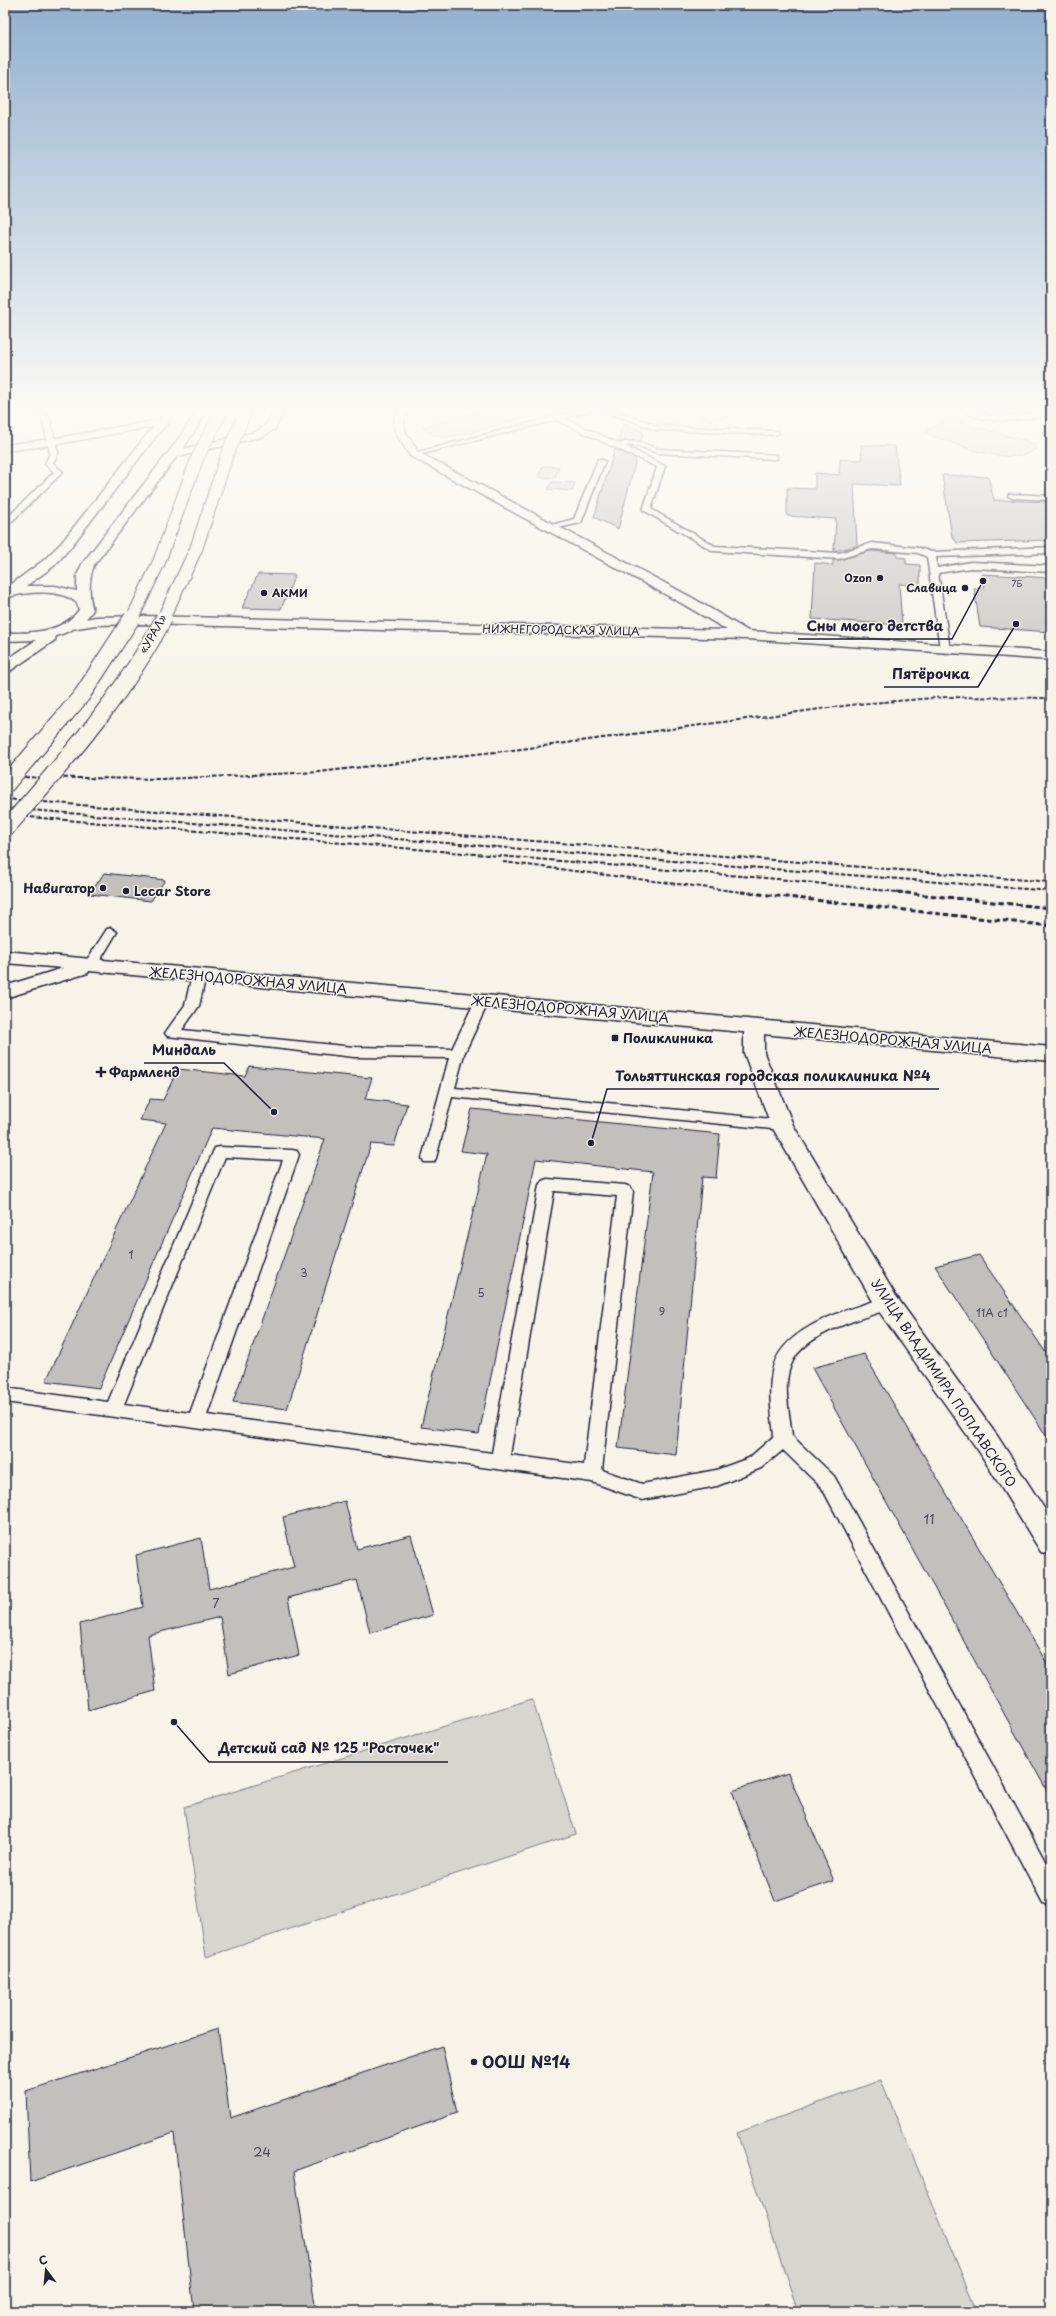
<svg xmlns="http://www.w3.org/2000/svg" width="1056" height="2316" font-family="'Playpen Sans',sans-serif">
	<rect width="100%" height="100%" fill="#f7f3e8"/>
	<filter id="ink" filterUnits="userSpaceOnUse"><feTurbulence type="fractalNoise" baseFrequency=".025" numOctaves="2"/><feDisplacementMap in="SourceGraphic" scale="8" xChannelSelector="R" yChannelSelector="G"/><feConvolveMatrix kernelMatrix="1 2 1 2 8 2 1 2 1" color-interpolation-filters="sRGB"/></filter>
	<g filter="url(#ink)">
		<!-- green -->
		<path fill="#d8d5cf" stroke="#7d7c85" d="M491,408h22l13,7c-8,6 -70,22 -81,22 -7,0 -19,-5 -22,-10z
			M688,408h31l15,8 -25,4z
			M954,421l73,20 9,4 1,3c-26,21 -76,-3 -105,-12l-6,-3 2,-4 16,-7z
			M543,466l16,1 -5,11 -16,-1z
			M552,482l23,1 -3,8 -24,-2z
			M532,1699l44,135 -370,123 -22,-150z
			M881,2080l96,231h-179l-61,-178z"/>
		<!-- building -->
		<path fill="#c2bfbd" stroke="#22223b" d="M623,423l20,9 -2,9h-23z
			M861,445l34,1 5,40 -46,-2 3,62 -23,5 2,-32 -49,-3v-28l28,1v-16l24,2 1,-16 22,1z
			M615,449l21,10 -18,70 -24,-12z
			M942,475l46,2 6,23 57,2v38l-94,3 -5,-7z
			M870,551l27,2v4l9,1v6l14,1v21l-21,-2 3,41 -90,-6 3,-56 18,2v-5h6z
			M258,574l37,1 -14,34 -39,-1z
			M981,574l70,4v54l-71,-5 -6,-39h10z
			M104,873l61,7 -14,21 -61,-7z
			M249,1066l123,12 -7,21 42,5 -13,42 -23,-2 -84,265 -54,-7 92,-263 -113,-11 -113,260 -53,-7 120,-258 -26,-3 10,-21 13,1 15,-31 67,7z
			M472,1109l248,25 -4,44 -14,-1 -26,278 -58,-7 35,-276 -117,-13 -57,275 -58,-7 66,-273 -26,-3z
			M979,1255l72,105v83l-116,-177z
			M864,1354l187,316v128l-239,-430z
			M345,1501l12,48 54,-14 22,80 -63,18 -13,-53 -69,18 11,57 -70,19 -9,-57 -72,18 7,56 -67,19 -8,-86 63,-17 -7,-52 65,-17 8,51 85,-22 -11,-50z
			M788,1773l46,108 -59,20 -43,-110z
			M218,2029l12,89 212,-72 15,67 -163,58 22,140h-122l-20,-178 -144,49 -4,-91z"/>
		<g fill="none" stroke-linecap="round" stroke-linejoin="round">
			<defs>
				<path id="lane" d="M30,408h7l12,8 9,37 -5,10 10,9 -58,56v-8l49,-48 -9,-8 5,-11 -8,-36z
					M588,408h19l51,18 120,5 1,2 -4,2 -118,-5 -59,-21 -34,9 56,26 4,-2h15l19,7 119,6v4h-3l-117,-6 -19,-7h-13l40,20 -14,43 64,37 124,7 33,-10 47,5 13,4 119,-5v6l-115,4 1,11 34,-6 80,4v6l-80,-4 -33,5 12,76 -5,3 -5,-3 -13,-92 -9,-4 -46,-4 -33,10 -126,-8 -70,-41 14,-43 -101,-47 -142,36 -4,-2z
					M962,408c11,-1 20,6 31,8 14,2 28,-2 42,-3l-7,-5h8l10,6c-5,4 -12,3 -18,4 -21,3 -49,6 -66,-10z
					M598,459l7,2 -24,62 -33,7v-4l26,-7z
					M1009,494l42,2v4l-39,-2 -4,-2z
					M111,928l6,4 -22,37 -5,1 -5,-1 -2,-3 24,-37z
					M199,971l7,4 -7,31 -17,24 172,17 98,2 23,-48 7,-4 7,4 -25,53 -9,34 327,32 5,1 2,4 -2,4 -5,1 -330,-33 -16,61 -2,4h-10l-2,-4 27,-100 -95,-1 -187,-21 -2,-3 20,-28 7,-30z
					M220,1147l72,3 5,1 2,4 -92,260 285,38 47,-268 3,-4 5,-2 78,6 5,2 3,4 -31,279 40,14 74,-14 33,-12 25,-22c-2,-21 -6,-43 -2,-64 8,-46 78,-63 115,-75l6,1 2,5 -2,5c-30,10 -90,25 -102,57 -9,21 -1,50 1,71l42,40 217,396v34l-8,-3 -221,-415 -39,-38 -22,18 -44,18 -75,14 -50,-18 -587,-80v-14l103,14 105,-250 2,-4zM225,1157l58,3 -93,253 -66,-9zM554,1191l63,5 -33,269 -74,-10z"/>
				<path id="street" d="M164,419l5,3 -1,2 -116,21 -47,6v-6l47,-6z
					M754,1021l7,1 3,5v26l29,72 103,171 102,141 53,82v36l-10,-3 -61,-99 -102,-143 -107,-185 -27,-72v-26l3,-5z"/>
				<path id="secondary" d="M402,408h11l-9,10 1,13 13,21 273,145 57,34 303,21v8l-305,-21 -604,-15 -46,1 -25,4 -7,-4 2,-3 30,-5 46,-1 585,14 -46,-27 -271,-147 -15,-25 -1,-14z
					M5,951l1046,96v14l-962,-90 -1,2 -83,25v-12l58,-18 -58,-5z"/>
				<path id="primary" d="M168,408h10l-108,140 -16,18 -28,20h29l22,5v-16l5,-11 95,-123 22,-33h10l-26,41 73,-17 10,-7 9,-17h10l-10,21 -11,7 -82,20 -4,-1 -84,110c-5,14 -6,30 -1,45 -10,14 -20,21 -37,26l-1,4 -45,31 -5,1v-11l31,-21 -31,1v-8c26,0 57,0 74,-23l-2,-7c-17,-15 -49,-11 -69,-6l-3,-1v-7l39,-29 18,-18z"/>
			</defs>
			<!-- lane casing -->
			<use href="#lane" stroke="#22223b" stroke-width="3"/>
			<!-- street casing -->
			<use href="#street" stroke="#22223b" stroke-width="3"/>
			<!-- secondary casing -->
			<use href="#secondary" stroke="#22223b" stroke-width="3"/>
			<!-- primary casing -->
			<use href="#primary" stroke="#22223b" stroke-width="3"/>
			<!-- lane -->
			<use href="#lane" fill="#f7f3e8" fill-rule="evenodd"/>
			<!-- street -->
			<use href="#street" fill="#f7f3e8" fill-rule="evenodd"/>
			<!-- secondary -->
			<use href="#secondary" fill="#f7f3e8" fill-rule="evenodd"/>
			<!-- primary -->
			<use href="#primary" fill="#f7f3e8" fill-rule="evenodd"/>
			<!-- rail-far1 -->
			<path stroke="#22223b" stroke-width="2" stroke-dasharray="4.5 2" stroke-linecap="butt" d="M5,777l157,2 157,-7 202,-23 337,-45 89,-7 104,1
				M5,799l1046,83
				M5,808l1046,83
				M5,815l772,64 129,14
				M503,862l246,31"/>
			<!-- rail -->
			<path stroke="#22223b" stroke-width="3" stroke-dasharray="5.5 3" stroke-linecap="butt" d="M741,892l310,34
				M897,892l154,16"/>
			<defs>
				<path id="highway-bridge-far1" d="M132,619l27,-57 38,-103 26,-51
					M163,619l33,-70 31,-94 20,-47"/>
				<path id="highway-bridge" d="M5,786l77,-91 50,-77
					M5,830c58,-67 118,-133 159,-212"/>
			</defs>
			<!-- highway-bridge-far1 casing -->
			<use href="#highway-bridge-far1" stroke="#22223b" stroke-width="14" stroke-linecap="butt"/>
			<!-- highway-bridge casing -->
			<use href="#highway-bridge" stroke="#22223b" stroke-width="18" stroke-linecap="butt"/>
			<!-- highway-bridge-far1 -->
			<use href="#highway-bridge-far1" stroke="#f7f3e8" stroke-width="12"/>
			<!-- highway-bridge -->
			<use href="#highway-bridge" stroke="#f7f3e8" stroke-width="16"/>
		</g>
	</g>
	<!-- sky -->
	<linearGradient id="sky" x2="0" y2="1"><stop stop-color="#91b0d0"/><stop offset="0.56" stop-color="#fbfaf5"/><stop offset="1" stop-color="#fbfaf5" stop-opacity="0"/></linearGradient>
	<rect width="1056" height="732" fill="url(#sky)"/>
	<!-- markers -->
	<g fill="#22223b" stroke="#f7f3e8" stroke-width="1.5">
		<circle cx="880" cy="578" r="4"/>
		<circle cx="965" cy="588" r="4"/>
		<circle cx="264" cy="593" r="4"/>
		<circle cx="103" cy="888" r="4"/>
		<circle cx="126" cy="891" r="4"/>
		<rect x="611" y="1034" width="8" height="8" rx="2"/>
		<path d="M99 1066h4v4h4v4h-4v4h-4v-4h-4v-4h4z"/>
		<circle cx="474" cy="2062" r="4"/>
	</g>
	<g text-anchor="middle" stroke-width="3" stroke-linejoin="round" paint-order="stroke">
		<!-- far-number labels -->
		<g font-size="9" fill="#4a495c">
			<text x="1017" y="587">7Б</text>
		</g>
		<!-- far-poi labels -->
		<g font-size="11" font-weight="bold" fill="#22223b" stroke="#f7f3e8" text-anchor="end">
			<text x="872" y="582">Ozon</text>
			<text x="957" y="592">Славица</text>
			<text x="272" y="597" text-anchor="start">АКМИ</text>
		</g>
		<!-- far-street labels -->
		<g font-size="11" fill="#22223b" stroke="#f7f3e8">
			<text transform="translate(561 630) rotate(1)" y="4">НИЖНЕГОРОДСКАЯ УЛИЦА</text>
			<text transform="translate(153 634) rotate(-60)" y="4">«УРАЛ»</text>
		</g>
		<!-- number labels -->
		<g font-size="11" fill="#4a495c">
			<text x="131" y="1259">1</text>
			<text x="304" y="1277">3</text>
			<text x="481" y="1297">5</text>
			<text x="662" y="1316">9</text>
			<text x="992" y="1317">11А с1</text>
		</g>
		<!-- poi labels -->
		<g font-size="13" font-weight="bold" fill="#22223b" stroke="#f7f3e8" text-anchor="start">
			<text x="95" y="893" text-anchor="end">Навигатор</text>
			<text x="134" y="896">Lecar Store</text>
			<text x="623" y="1043">Поликлиника</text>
			<text x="109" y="1077">Фармленд</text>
		</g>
		<!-- street labels -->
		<g font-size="13" fill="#22223b" stroke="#f7f3e8">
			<text transform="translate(248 980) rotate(5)" y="5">ЖЕЛЕЗНОДОРОЖНАЯ УЛИЦА</text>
			<text transform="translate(570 1009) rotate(5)" y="5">ЖЕЛЕЗНОДОРОЖНАЯ УЛИЦА</text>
			<text transform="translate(893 1040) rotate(5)" y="5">ЖЕЛЕЗНОДОРОЖНАЯ УЛИЦА</text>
			<text transform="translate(944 1383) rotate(56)" y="5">УЛИЦА ВЛАДИМИРА ПОПЛАВСКОГО</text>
		</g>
		<!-- near-number labels -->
		<g font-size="13" fill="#4a495c">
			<text x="929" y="1524">11</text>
			<text x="216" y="1608">7</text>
			<text x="262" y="2157">24</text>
		</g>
		<!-- near-poi labels -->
		<g font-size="16" font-weight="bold" fill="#22223b" stroke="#f7f3e8" text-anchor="start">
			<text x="482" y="2068">ООШ №14</text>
		</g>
	</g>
	<!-- callouts -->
	<path fill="none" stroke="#22223b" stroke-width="1.5" d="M983 581L952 639H798M1016 624L978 687H884M274 1112L224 1063H144M591 1143L607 1089H939M174 1722L209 1762H448"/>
	<g fill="#22223b" stroke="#f7f3e8" stroke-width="1.5">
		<circle cx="983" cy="581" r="4"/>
		<circle cx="1016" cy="624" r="4"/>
		<circle cx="274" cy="1112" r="4"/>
		<circle cx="591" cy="1143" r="4"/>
		<circle cx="174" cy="1722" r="4"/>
	</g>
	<g font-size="14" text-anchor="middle" font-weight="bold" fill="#22223b" stroke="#f7f3e8" stroke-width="3" stroke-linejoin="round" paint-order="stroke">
		<text x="875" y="631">Сны моего детства</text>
		<text x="931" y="679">Пятёрочка</text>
		<text x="184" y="1055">Миндаль</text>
		<text x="773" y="1081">Тольяттинская городская поликлиника №4</text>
		<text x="329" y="1753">Детский сад № 125 "Росточек"</text>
	</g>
	<!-- margin -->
	<rect width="1056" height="2316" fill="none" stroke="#f7f3e8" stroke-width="20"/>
	<rect x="10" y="10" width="1036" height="2296" fill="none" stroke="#22223b" stroke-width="1.5" filter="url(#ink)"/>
	<!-- north arrow -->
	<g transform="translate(46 2270) rotate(344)" stroke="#f7f3e8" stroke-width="3" paint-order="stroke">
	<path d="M0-3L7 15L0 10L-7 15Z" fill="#22223b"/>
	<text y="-6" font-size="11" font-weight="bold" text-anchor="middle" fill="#22223b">С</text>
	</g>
</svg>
